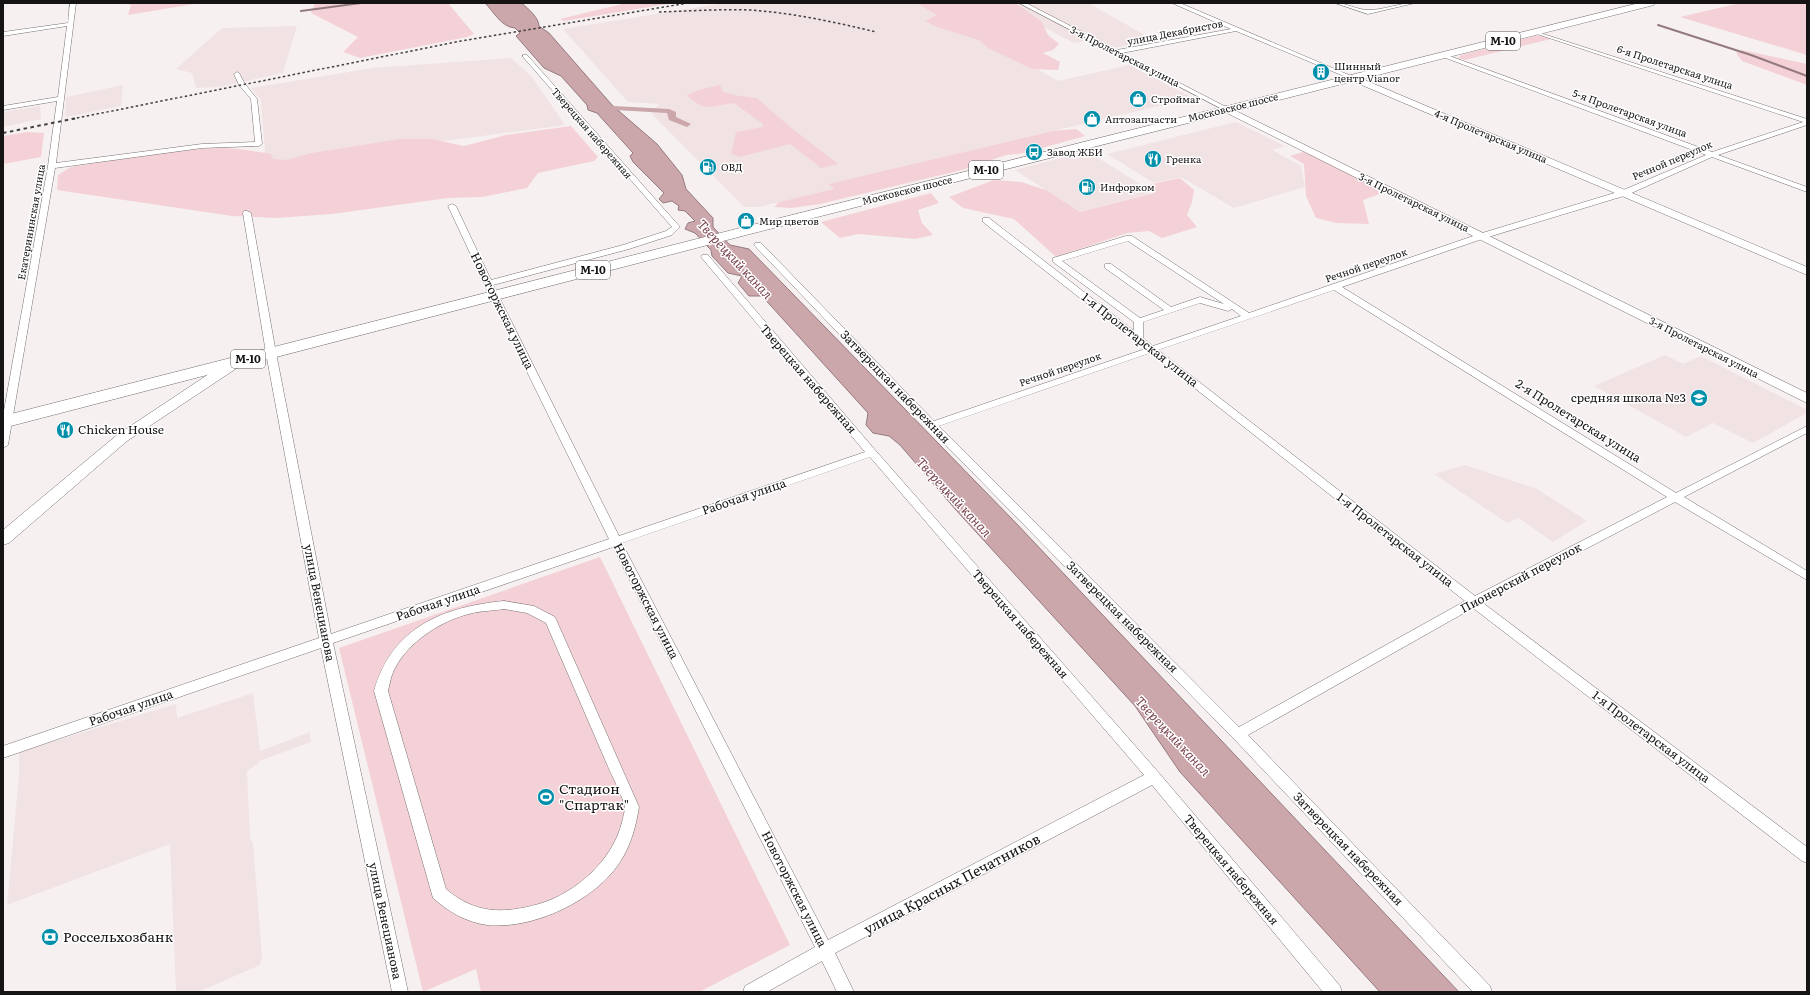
<svg xmlns="http://www.w3.org/2000/svg" width="1810" height="995" font-family="Literata,serif">
	<rect width="100%" height="100%" fill="#f7f0f1"/>
	<!-- built -->
	<path fill="#f1e2e4" d="M724,3h197l137,78 71,-16 64,33 -365,86 6,5 -75,18h-15l-93,-94 8,-9 -31,-2 -65,-73z
		M997,3h91l66,37 -51,10 -19,-9 -10,2z
		M297,26l-14,47 -64,14 -23,1 -4,-15 -16,-4 46,-41z
		M511,58l21,19 33,48 -299,40 -5,-65 -10,-12 122,-20z
		M123,85l-2,21 -56,11 1,-20z
		M40,106l1,13 -38,8v-15z
		M1236,122l49,24 -13,4 29,16 4,21 -71,21 -53,-31 -27,6 -47,-29z
		M1087,151l56,35 12,6 -75,20 -65,-42z
		M1665,355l18,9 18,-8 106,54v3l-54,30 -40,-20 -27,14 -92,-51z
		M1465,465l72,24 50,32 -34,21 -34,-24 -12,5 -73,-49z
		M253,693l7,58 50,-19 1,10 -52,19v2l-12,8 3,68 3,4 9,114 -2,8 -62,27 -22,-1 -6,-147 -163,61 12,-130v-23l157,-48 1,14z"/>
	<!-- green -->
	<path fill="#f4d1d6" d="M122,3h78l-72,12 3,-10z
		M315,3h133l26,31 -7,3 -107,21 -17,-6 15,-15 -47,-24z
		M626,3h48l-110,18 -4,-2z
		M916,3h99l26,18 7,14 11,9 -6,6 -10,3 17,9 -2,8 -26,-1 -44,-21 -9,-8 -42,-13 -12,-6 12,-6z
		M1740,3h67v52l-127,-38z
		M1539,35l12,4 -86,21 -7,-2 3,-3z
		M1742,50l65,14v21l-65,-24 -6,-8z
		M720,85l3,7 16,4 18,2 32,28 49,38 -17,4 -31,-24 -50,13 -9,-3 5,-22 27,-5v-3l-29,-21c-23,3 -29,10 -47,-8l12,-5z
		M571,126l27,31 -4,4 -56,12 -11,15 -45,9 -34,1 -116,16 -56,4 -44,-2 -175,-26 1,-15 13,-8c48,-8 97,-17 146,-19 18,0 37,3 54,6l2,5 13,1 26,-7 88,-14h32l32,7 42,-11z
		M1076,129l9,7 -61,17 -18,2 -44,15 -142,34 -29,4 -17,-1 5,-5 55,-13 -6,-5 225,-53z
		M28,132l16,1 -3,24 -38,7v-28z
		M1303,152l7,2 54,26 18,13 -19,7 6,24 -32,-1 -21,-5 -10,-22 -2,-32 -14,-8z
		M1180,178l14,12 -2,12 -5,13 10,12 -35,11 -13,-7 -22,2 -71,24 -42,-38 -51,-11 -14,-11 45,-17 27,2 25,8 34,22 74,-19 -11,-7z
		M931,193l8,10 -21,7 4,13 11,12 -18,4 -57,-5 -18,4 -19,-16z
		M600,557l190,388 -91,47h-218l-5,-23 -53,23 -84,-344z"/>
	<!-- water -->
	<path fill="#cba6ab" stroke="#947a7e" d="M485,3h36c7,5 18,15 18,23l10,7 63,72 45,39 25,31 4,14 27,29v9l17,18 19,4 265,272 445,471h-79l-200,-220 -45,-66 -179,-196 -56,-65 -11,-9 -16,-3 -7,-8 2,-12 -106,-117h-13l-11,-13 4,-7 -14,-3 -16,-17 -1,-6 -16,-17 -10,-4 3,-6 7,-2 -10,-10 -7,-1 1,-4 -7,-5 -9,2 -4,-4 5,-6 -31,-31 -3,-6 3,-3 -36,-40 -9,-3 -1,-5 -26,-29 -17,-8 -28,-32 4,-3 -5,-5c-14,-1 -21,-16 -30,-25z"/>
	<g fill="none" stroke-linecap="round" stroke-linejoin="round">
		<!-- stream -->
		<path stroke="#947a7e" stroke-width="2" d="M301,11l60,-8
			M1658,25l93,30 56,21"/>
		<!-- canal -->
		<path fill="#cba6ab" fill-rule="evenodd" d="M595,105l74,4 7,3v5l15,7 -4,3 -18,-7 -2,-7 -69,-4 -4,-2z"/>
		<defs>
			<path id="street" d="M70,3h6l-20,160 146,-19 53,-2 -4,-43 -12,-14 -5,-11 3,-2 2,1 6,11 12,15 5,45 -3,2 -57,2 -147,20 -47,277 -5,3v-32l45,-250 9,-65 -54,9v-4l55,-9 9,-71 -64,10v-4l65,-9z
				M1019,3h7l91,47 114,-21 -59,-26h8l176,75 -5,1 -115,-48 -114,22 106,55 1,1 -3,2z
				M1335,3c12,0 22,7 34,7 14,0 30,-7 46,-7l-47,11z
				M1534,31l273,88v6l-89,30 89,32v5l-95,-35 -85,38 -142,43 -143,49 334,206 131,-67v7l-123,64 123,74v9l-132,-78 -192,101 324,244v16l-5,-2 -329,-253 -225,127 242,251 2,6h-19l-237,-251 -308,-314 -174,-182 1,-2h6l173,178 211,-72 -162,-127v-4h6l145,113v-9l-81,-60v-4l73,-22h6l117,77 230,-79 142,-43 85,-36 -263,-98v-2h4l265,97 91,-30 -269,-89zM1128,241l96,63 -24,-7 -29,10 -60,-43h-6v4l59,42 -24,8 -78,-57zM1334,290l333,207 -192,99 -317,-246zM1200,303l28,8 4,-2 9,7 -88,30 -10,-8v-16zM1150,353l315,248 -226,126 -300,-301z
				M523,55h4l153,172 -8,8 -43,14 -136,36 126,251 246,-84 -164,-195 1,-2h6l168,196 283,322 181,213 2,6h-19l-171,-207 -317,168 19,39h-17l-15,-31 -55,31h-24l2,-6 70,-39 -202,-400 -280,96 75,349h-16l-71,-344 -318,110v-12l316,-108 -53,-285 -23,-140 1,-2h3l4,2 25,140 55,281 278,-95 -124,-253 -2,-2 1,-1 -36,-77 4,-2 4,2 35,74 132,-35 43,-14 6,-4 -149,-170zM870,457l274,318 -316,165 -206,-397z
				M504,601l30,5 21,11 84,190c-3,19 -8,38 -19,55 -24,38 -87,68 -133,63 -21,-3 -38,-13 -54,-27l-59,-207c18,-64 69,-84 130,-90zM504,609l23,4 19,10c20,46 40,93 60,139 4,10 18,37 19,45 0,4 -2,11 -3,15 -9,38 -46,71 -83,82 -36,10 -64,10 -93,-15l-58,-198c2,-8 3,-16 7,-23 14,-26 43,-45 70,-53 12,-4 26,-4 39,-6z"/>
			<path id="secondary" d="M1353,75l454,192v8l-457,-195 -1,-2 1,-2z
				M1226,106l581,287v10l-584,-292 -2,-2 2,-2z
				M235,359l5,1 2,3 -2,3 -113,75 -118,102 -6,2v-15l114,-95 113,-75z"/>
			<path id="highway" d="M1639,3h17l-2,2 -904,229 -747,194v-12l737,-188z"/>
		</defs>
		<!-- street casing -->
		<use href="#street" stroke="#777272" stroke-width="1"/>
		<!-- secondary casing -->
		<use href="#secondary" stroke="#777272" stroke-width="1"/>
		<!-- highway casing -->
		<use href="#highway" stroke="#777272" stroke-width="1"/>
		<!-- street -->
		<use href="#street" fill="#fff" fill-rule="evenodd"/>
		<!-- secondary -->
		<use href="#secondary" fill="#fff" fill-rule="evenodd"/>
		<!-- highway -->
		<use href="#highway" fill="#fff" fill-rule="evenodd"/>
		<!-- rail-far1 -->
		<path stroke="#434041" stroke-width="1.5" stroke-dasharray="2.5 2.5" stroke-linecap="butt" d="M659,12c30,-1 61,-3 91,-2 43,3 85,12 126,22
			M72,119l389,-78 227,-38"/>
		<!-- rail -->
		<path stroke="#434041" stroke-width="2" stroke-dasharray="3.5 3.5" stroke-linecap="butt" d="M3,133l74,-15"/>
	</g>
	<!-- icons -->
	<defs>
		<symbol id="building-disc" viewBox="-11 -11 22 22"><circle r="9.5" fill="#008fab" stroke="#fff"/><path d="M-4-6H4V6H1V3H-1V6H-4ZM-2.5-4.3h1.7v1.8h-1.7ZM.8-4.3h1.7v1.8H.8ZM-2.5-1h1.7V.8h-1.7ZM.8-1h1.7V.8H.8Z" fill="#fff"/></symbol>
		<symbol id="shop-disc" viewBox="-11 -11 22 22"><circle r="9.5" fill="#008fab" stroke="#fff"/><path d="M-5-2.5h2.3a2.7 3.5 0 0 1 5.4 0H5L5.5 6h-11ZM-1.5-2.5h3a1.5 2.3 0 0 0-3 0Z" fill="#fff"/></symbol>
		<symbol id="bus-disc" viewBox="-11 -11 22 22"><circle r="9.5" fill="#008fab" stroke="#fff"/><path d="M-5-6H5V4H4V6H2V4H-2V6H-4V4H-5ZM-3.5-4V0h7V-4ZM-3.5 1.2v1.5H-2V1.2ZM2 1.2v1.5H3.5V1.2Z" fill="#fff"/></symbol>
		<symbol id="restaurant-disc" viewBox="-11 -11 22 22"><circle r="9.5" fill="#008fab" stroke="#fff"/><path d="M-5-6h1v4h1v-4h1v4h1v-4h1v5L-1.5 .5V6h-2V.5L-5-1ZM5-6V6H3V1.5H1.5Q1.5-4 5-6Z" fill="#fff"/></symbol>
		<symbol id="fuel-disc" viewBox="-11 -11 22 22"><circle r="9.5" fill="#008fab" stroke="#fff"/><path d="M-5.5-6h7V0h2V4h1.3V-2.5L3-4.5l.8-.8L6-3V5H2.5V1h-1V6h-7ZM-4.2-4.7v3.2H.2V-4.7Z" fill="#fff"/></symbol>
		<symbol id="school-disc" viewBox="-11 -11 22 22"><circle r="9.5" fill="#008fab" stroke="#fff"/><path d="M0-5L7-2L0 1L-7-2ZM-4 1L0 2.5L4 1V4Q0 6-4 4Z" fill="#fff"/></symbol>
		<symbol id="stadium-disc" viewBox="-11 -11 22 22"><circle r="9.5" fill="#008fab" stroke="#fff"/><path d="M0-5a6.5 5 0 1 0 0 10a6.5 5 0 1 0 0-10ZM-3.5-1.8h7v3.6h-7Z" fill="#fff"/></symbol>
		<symbol id="bank-disc" viewBox="-11 -11 22 22"><circle r="9.5" fill="#008fab" stroke="#fff"/><path d="M-6-4H6V4H-6ZM0-2.3a2.3 2.3 0 1 0 0 4.6a2.3 2.3 0 1 0 0-4.6Z" fill="#fff"/></symbol>
	</defs>
	<g fill-rule="evenodd">
		<use href="#building-disc" x="1311" y="62" width="20" height="20"/>
		<use href="#shop-disc" x="1128" y="89" width="20" height="20"/>
		<use href="#shop-disc" x="1082" y="109" width="20" height="20"/>
		<use href="#bus-disc" x="1024" y="142" width="20" height="20"/>
		<use href="#restaurant-disc" x="1143" y="149" width="20" height="20"/>
		<use href="#fuel-disc" x="698" y="157" width="20" height="20"/>
		<use href="#fuel-disc" x="1077" y="177" width="20" height="20"/>
		<use href="#shop-disc" x="736" y="211" width="20" height="20"/>
		<use href="#school-disc" x="1689" y="388" width="20" height="20"/>
		<use href="#restaurant-disc" x="55" y="420" width="20" height="20"/>
		<use href="#stadium-disc" x="536" y="787" width="20" height="20"/>
		<use href="#bank-disc" x="40" y="927" width="20" height="20"/>
	</g>
	<g text-anchor="middle" stroke-width="3" stroke-linejoin="round" paint-order="stroke">
		<!-- far-street labels -->
		<g font-size="10" fill="#151314" stroke="#fff">
			<text transform="translate(1175 32) rotate(-11)" y="4">улица Декабристов</text>
			<text transform="translate(1125 56) rotate(27)" y="4">3-я Пролетарская улица</text>
			<text transform="translate(1675 67) rotate(18)" y="4">6-я Пролетарская улица</text>
			<text transform="translate(1233 107) rotate(-14)" y="4">Московское шоссе</text>
			<text transform="translate(1630 113) rotate(20)" y="4">5-я Пролетарская улица</text>
			<text transform="translate(592 133) rotate(49)" y="4">Тверецкая набережная</text>
			<text transform="translate(1491 136) rotate(23)" y="4">4-я Пролетарская улица</text>
			<text transform="translate(1672 160) rotate(-23)" y="4">Речной переулок</text>
			<text transform="translate(907 190) rotate(-14)" y="4">Московское шоссе</text>
			<text transform="translate(1414 202) rotate(26)" y="4">3-я Пролетарская улица</text>
			<text transform="translate(31 222) rotate(-80)" y="4">Екатерининская улица</text>
			<text transform="translate(1366 265) rotate(-19)" y="4">Речной переулок</text>
			<text transform="translate(1704 347) rotate(27)" y="4">3-я Пролетарская улица</text>
			<text transform="translate(1060 369) rotate(-19)" y="4">Речной переулок</text>
		</g>
		<!-- far-poi labels -->
		<g font-size="10" fill="#151314" stroke="#fff" text-anchor="start">
			<text x="1334" y="70">Шинный<tspan x="1334" dy="12">центр Vianor</tspan></text>
			<text x="1151" y="103">Строймаг</text>
			<text x="1105" y="123">Аптозапчасти</text>
			<text x="1047" y="156">Завод ЖБИ</text>
			<text x="1166" y="163">Гренка</text>
			<text x="721" y="171">ОВД</text>
			<text x="1100" y="191">Инфорком</text>
			<text x="759" y="225">Мир цветов</text>
		</g>
		<!-- shield labels -->
		<g fill="#fff" stroke="#5b5a5a" stroke-width="1">
			<rect x="1486" y="32" width="34" height="18" rx="3"/>
			<rect x="969" y="161" width="34" height="18" rx="3"/>
			<rect x="576" y="261" width="34" height="18" rx="3"/>
			<rect x="231" y="350" width="34" height="18" rx="3"/>
		</g>
		<g font-size="11" font-weight="bold" fill="#151314">
			<text x="1503" y="45">М-10</text>
			<text x="986" y="174">М-10</text>
			<text x="593" y="274">М-10</text>
			<text x="248" y="363">М-10</text>
		</g>
		<!-- street labels -->
		<g font-size="12" fill="#151314" stroke="#fff">
			<text transform="translate(502 311) rotate(64)" y="4">Новоторжская улица</text>
			<text transform="translate(1140 340) rotate(38)" y="4">1-я Пролетарская улица</text>
			<text transform="translate(808 379) rotate(49)" y="4">Тверецкая набережная</text>
			<text transform="translate(895 387) rotate(46)" y="4">Затверецкая набережная</text>
			<text transform="translate(1578 421) rotate(32)" y="4">2-я Пролетарская улица</text>
			<text transform="translate(744 497) rotate(-19)" y="4">Рабочая улица</text>
			<text transform="translate(1395 540) rotate(38)" y="4">1-я Пролетарская улица</text>
			<text transform="translate(1521 578) rotate(-28)" y="4">Пионерский переулок</text>
			<text transform="translate(646 601) rotate(63)" y="4">Новоторжская улица</text>
			<text transform="translate(319 603) rotate(79)" y="4">улица Венецианова</text>
			<text transform="translate(438 603) rotate(-19)" y="4">Рабочая улица</text>
			<text transform="translate(1122 617) rotate(45)" y="4">Затверецкая набережная</text>
			<text transform="translate(1020 624) rotate(49)" y="4">Тверецкая набережная</text>
			<text transform="translate(131 708) rotate(-19)" y="4">Рабочая улица</text>
			<text transform="translate(1651 737) rotate(37)" y="4">1-я Пролетарская улица</text>
			<text transform="translate(1348 849) rotate(46)" y="4">Затверецкая набережная</text>
			<text transform="translate(1231 870) rotate(50)" y="4">Тверецкая набережная</text>
			<text transform="translate(794 889) rotate(63)" y="4">Новоторжская улица</text>
			<text transform="translate(385 921) rotate(78)" y="4">улица Венецианова</text>
		</g>
		<!-- poi labels -->
		<g font-size="12" fill="#151314" stroke="#fff" text-anchor="end">
			<text x="1686" y="402">средняя школа №3</text>
			<text x="78" y="434" text-anchor="start">Chicken House</text>
		</g>
		<!-- water labels -->
		<g font-size="13" font-style="italic" fill="#7a444e" stroke="#fff">
			<text transform="translate(735 259) rotate(47)" y="5">Тверецкий канал</text>
			<text transform="translate(954 497) rotate(47)" y="5">Тверецкий канал</text>
			<text transform="translate(1173 736) rotate(47)" y="5">Тверецкий канал</text>
		</g>
		<!-- near-poi labels -->
		<g font-size="14" fill="#151314" stroke="#fff" text-anchor="start">
			<text x="559" y="794">Стадион<tspan x="559" dy="16">"Спартак"</tspan></text>
			<text x="63" y="942">Россельхозбанк</text>
		</g>
		<!-- near-street labels -->
		<g font-size="14" fill="#151314" stroke="#fff">
			<text transform="translate(952 884) rotate(-28)" y="5">улица Красных Печатников</text>
		</g>
	</g>
	<!-- border -->
	<rect width="1810" height="995" fill="none" stroke="#151314" stroke-width="8"/>
</svg>
